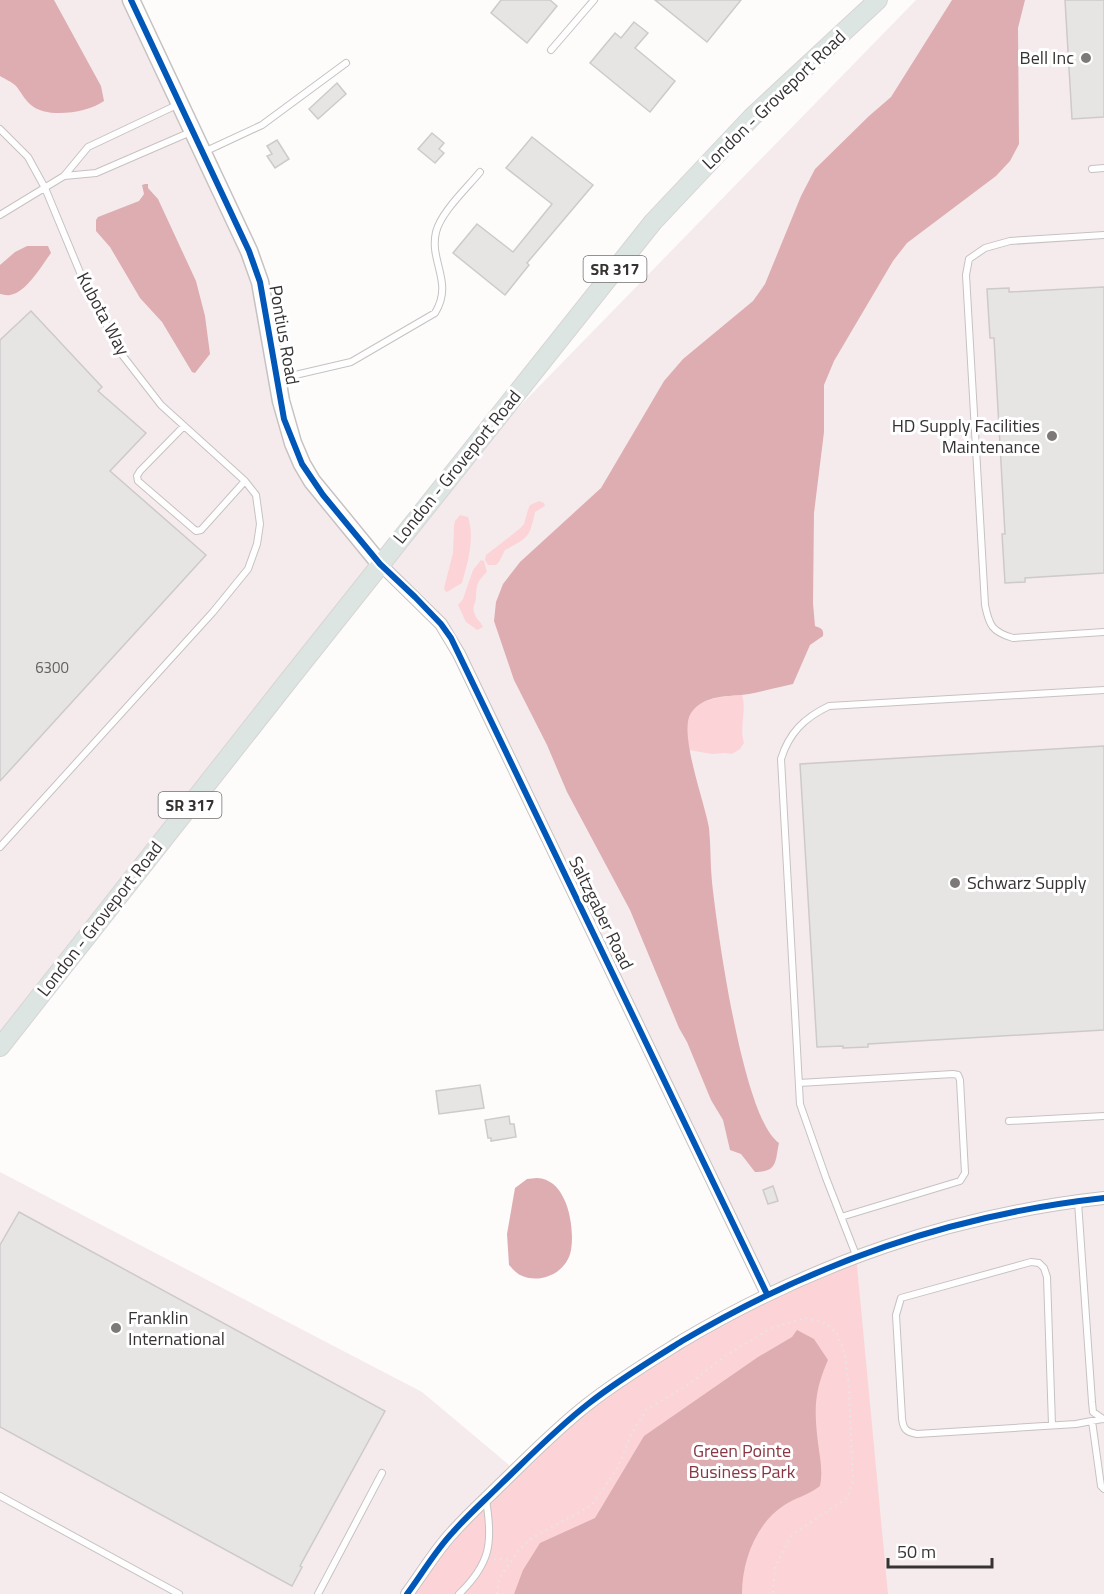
<svg xmlns="http://www.w3.org/2000/svg" width="1104" height="1594" font-family="'Titillium Web',sans-serif">
	<rect width="100%" height="100%" fill="#fefbfb"/>
	<!-- built -->
	<path fill="#f5ebec" d="M0,0h131l109,229 53,214 87,121 61,-77 475,-487h188v1594h-1104v-422l422,220 93,78 252,-176 -316,-656 -71,-74 -380,483z"/>
	<!-- green -->
	<path fill="#fcd4d7" d="M539,501l5,2 1,3 -10,6c-5,25 -7,26 -30,38l-6,12 -3,3h-8l-3,-5 1,-5c6,-5 35,-26 38,-31 2,-6 3,-13 6,-19z
		M460,515l8,2c7,21 0,45 -6,66l-15,9 -2,-1 -1,-3 9,-35 1,-27 1,-5z
		M481,560l3,1 3,11c-10,10 -10,11 -11,25 0,8 -5,8 -1,18 2,5 6,7 8,12l-6,3 -11,-8 -8,-17 5,-6 10,-29z
		M742,695c5,16 -3,32 2,48l-4,6 -8,5 -7,-1 -13,1 -23,-4c-1,-10 -4,-21 -2,-30 7,-23 36,-23 55,-25z
		M856,1255l32,339h-481l44,-61 88,-87 101,-79z"/>
	<!-- water -->
	<path fill="#deadb1" d="M0,0h54l47,86 3,15c-17,12 -57,18 -73,4 -7,-6 -10,-13 -15,-19 -4,-4 -11,-7 -16,-10z
		M952,0h73l-7,28 1,116 -9,17 -14,15 -89,67 -14,18 -59,100 -10,24v47l-10,81 -1,90 2,23c6,2 9,3 8,10l-13,9 -17,39c-14,3 -29,7 -44,10 -20,3 -45,0 -58,19 -13,19 14,90 18,115 2,18 1,36 3,54 5,47 31,237 67,261 -4,18 -1,29 -24,29l-14,-18 -11,-4 -7,-30 -12,-20 -24,-58 -8,-14 -49,-118 -63,-118 -20,-47 -33,-65 -20,-59 2,-19 7,-18 17,-22 81,-74 63,-107 19,-22 70,-58 12,-17 36,-88 14,-27 54,-53 22,-19z
		M145,184h3v4l10,11 38,82 9,35 5,38 -15,19 -3,-1 -30,-50 -22,-24 -30,-51 -14,-16v-11l2,-3 41,-16 5,-7 -2,-9z
		M27,246h21l3,7c-9,12 -25,40 -41,42 -4,1 -7,-1 -10,-1v-29l15,-13z
		M537,1178c30,1 38,48 34,72 -4,23 -31,35 -51,25 -4,-2 -8,-7 -11,-10l-2,-31 8,-46 12,-9z
		M797,1330l17,9 14,21c-14,32 -14,49 -10,83 2,15 5,28 2,43 -11,9 -26,12 -37,20 -28,19 -41,56 -41,88h-228l9,-24 17,-27 55,-25 49,-82 114,-79 34,-20z"/>
	<!-- building -->
	<path fill="#e7e4e4" stroke="#cdcaca" stroke-width="1.5" d="M501,0h49l7,6 -30,37 -36,-30z
		M655,0h86l-34,42z
		M1065,0h39v117l-32,2z
		M634,22l14,11 -13,15 40,33 -25,31 -60,-49 25,-30 6,5z
		M337,83l9,11 -28,25 -9,-10z
		M432,133l12,10 -5,6 5,4 -9,10 -17,-14z
		M532,137l61,48 -66,78 2,2 -24,30 -52,-42 24,-29 36,28 39,-48 -46,-36z
		M277,140l12,19 -14,9 -8,-12 5,-2 -5,-8z
		M1104,287v286l-79,5v4l-20,1 -3,-49h3l-11,-196h-4l-3,-49 22,-1v4z
		M31,311l71,76 -4,4 48,42 -36,38 96,84 -206,226v-441z
		M1104,746v284l-236,14v3l-25,1v-2l-26,1 -17,-283z
		M480,1085l4,23 -45,6 -3,-23z
		M509,1116l1,8h4l2,13 -25,4v-3h-3l-3,-18z
		M773,1186l5,15 -10,3 -5,-14z
		M19,1212l366,199 -85,155 2,1 -10,19 -292,-159v-182z"/>
	<g fill="none" stroke-linecap="round" stroke-linejoin="round">
		<defs>
			<path id="lane" d="M551,50l43,-50
				M0,129l28,28 17,31 39,94 39,74 38,49 84,76 -44,49 -5,1 -58,-50 -1,-5 3,-5 44,-45
				M204,152l58,-27 84,-62
				M1092,169l12,-1
				M64,176l32,-3 97,-42
				M0,215l64,-39 24,-29 91,-43
				M1104,235l-94,6 -25,7 -16,11 -3,16 19,330c4,20 7,27 28,33l91,-6
				M278,379l73,-17 84,-49c19,-31 -6,-51 1,-81 5,-20 31,-44 44,-60
				M0,847l213,-235 35,-43 9,-25 3,-20 -4,-29 -11,-14
				M799,1083l154,-9 5,1 2,5 5,93 -5,8 -119,36
				M1009,1121l95,-5
				M1078,1202l14,200 1,10 10,7
				M856,1255l-30,-77 -26,-74 -19,-345c8,-26 23,-41 48,-53l275,-16
				M1092,1421l9,65 3,3
				M1052,1425l-5,-148 -3,-9 -5,-5 -8,-1 -130,36 -5,17 6,103c1,11 4,14 15,16l159,-10 26,-5
				M0,1496l179,98
				M318,1594l64,-121
				M459,1594c32,-31 34,-52 27,-94"/>
			<path id="street" d="M380,564l61,60 18,30 308,640
				M407,1594c15,-20 28,-43 46,-62 15,-17 32,-32 48,-48 28,-27 56,-56 87,-80 29,-23 62,-43 94,-63 132,-78 269,-126 422,-143"/>
			<path id="secondary" d="M131,0l118,251 11,31 21,119 12,42 9,21 10,17 68,83"/>
			<path id="primary" d="M0,1047l288,-366 365,-459 99,-105 126,-117"/>
		</defs>
		<!-- lane casing -->
		<use href="#lane" stroke="#c6c2c2" stroke-width="8"/>
		<!-- street casing -->
		<use href="#street" stroke="#c6c2c2" stroke-width="14"/>
		<!-- secondary casing -->
		<use href="#secondary" stroke="#c6c2c2" stroke-width="19"/>
		<!-- primary casing -->
		<use href="#primary" stroke="#d7d5d5" stroke-width="20"/>
		<!-- path -->
		<path stroke="#e6e6e6" stroke-width="2" stroke-dasharray="1.5 4.5" stroke-linecap="butt" d="M494,1559l18,1
			M497,1594l2,-15 19,-28 14,-13 60,-33 25,-36 15,-36 14,-23 43,-26 39,-30 44,-26 33,-10 20,5 12,10 8,22 4,33 4,93 -6,17 -55,37 -17,32 -2,27"/>
		<!-- lane -->
		<use href="#lane" stroke="#fffefe" stroke-width="6"/>
		<!-- street -->
		<use href="#street" stroke="#fffefe" stroke-width="12"/>
		<!-- secondary -->
		<use href="#secondary" stroke="#fffefe" stroke-width="16"/>
		<!-- primary -->
		<use href="#primary" stroke="#dce5e1" stroke-width="18"/>
		<defs>
			<path id="cycleway" d="M131,0l118,251 11,31 24,137 18,45 21,31 57,69 35,33 26,27 10,14 316,656
				M407,1594c15,-20 28,-43 46,-62 15,-17 32,-32 48,-48 28,-27 56,-56 87,-80 29,-23 62,-43 94,-63 132,-78 269,-126 422,-143"/>
		</defs>
		<!-- cycleway casing -->
		<use href="#cycleway" stroke="#fff" stroke-width="10"/>
		<!-- cycleway -->
		<use href="#cycleway" stroke="#0057b8" stroke-width="6"/>
	</g>
	<!-- markers -->
	<g fill="#7d7979" stroke="#fff" stroke-width="2">
		<circle cx="1086" cy="58" r="6"/>
		<circle cx="1052" cy="436" r="6"/>
		<circle cx="955" cy="883" r="6"/>
		<circle cx="116" cy="1328" r="6"/>
	</g>
	<g text-anchor="middle" stroke-width="6" stroke-linejoin="round" paint-order="stroke">
		<!-- number labels -->
		<g font-size="15" fill="#646060">
			<text x="52" y="673">6300</text>
		</g>
		<!-- shield labels -->
		<g fill="#fff" stroke="#737070" stroke-width="1.5">
			<rect x="583.5" y="256" width="63" height="26" rx="4.5"/>
			<rect x="158.5" y="792" width="63" height="26" rx="4.5"/>
		</g>
		<g font-size="16" font-weight="bold" fill="#373333">
			<text x="615" y="275">SR 317</text>
			<text x="190" y="811">SR 317</text>
		</g>
		<!-- poi labels -->
		<g font-size="18" fill="#373333" stroke="#fff" text-anchor="end">
			<text x="1074" y="64">Bell Inc</text>
			<text x="1040" y="432">HD Supply Facilities<tspan x="1040" dy="21">Maintenance</tspan></text>
			<text x="967" y="889" text-anchor="start">Schwarz Supply</text>
			<text x="128" y="1324" text-anchor="start">Franklin<tspan x="128" dy="21">International</tspan></text>
		</g>
		<!-- street labels -->
		<g font-size="18" fill="#373333" stroke="#fff">
			<text transform="translate(774 100) rotate(-44)" y="6">London - Groveport Road</text>
			<text transform="translate(103 314) rotate(62)" y="6">Kubota Way</text>
			<text transform="translate(284 335) rotate(80)" y="6">Pontius Road</text>
			<text transform="translate(457 467) rotate(-51)" y="6">London - Groveport Road</text>
			<text transform="translate(601 913) rotate(64)" y="6">Saltzgaber Road</text>
			<text transform="translate(100 919) rotate(-52)" y="6">London - Groveport Road</text>
		</g>
		<!-- park labels -->
		<g font-size="18" fill="#893642" stroke="#fff">
			<text x="742" y="1457">Green Pointe<tspan x="742" dy="21">Business Park</tspan></text>
		</g>
	</g>
	<!-- scale -->
	<path d="M888 1558v9h104v-9" fill="none" stroke="#373333" stroke-width="3"/>
	<text x="897" y="1558" font-size="18" fill="#373333" stroke="#ffffff" stroke-width="4.5" paint-order="stroke">50 m</text>
</svg>
